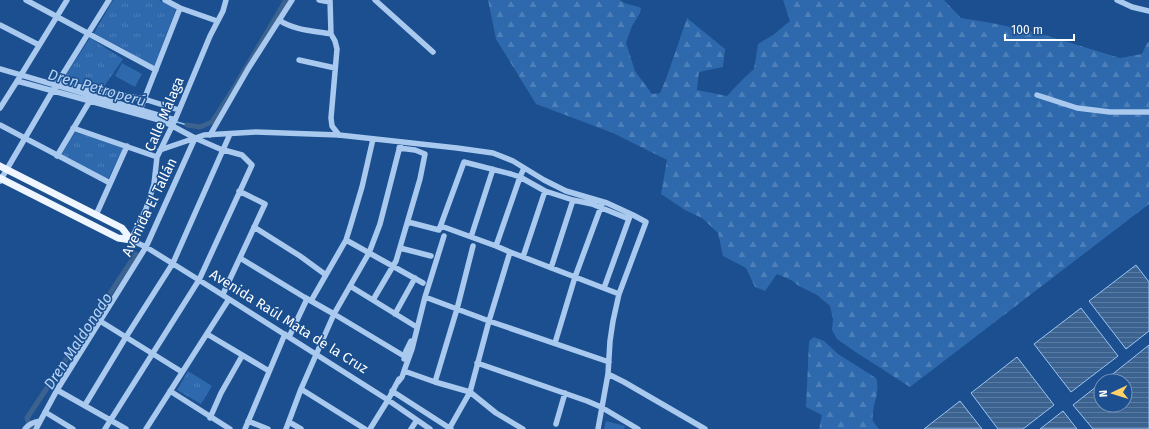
<svg xmlns="http://www.w3.org/2000/svg" width="1149" height="429" font-family="'Fira Sans',sans-serif">
	<defs>
		<pattern id="forest-firs" width="22" height="20" patternUnits="userSpaceOnUse"><rect width="22" height="20" fill="#2e69ad"/><path d="M5 1l3.5 6h-7zM16 11l3.5 6h-7z" fill="#4d80b9"/></pattern>
		<pattern id="park-tufts" width="24" height="20" patternUnits="userSpaceOnUse"><rect width="24" height="20" fill="#2e69ad"/><path d="M3 7l-1-3M5 7V3M7 7l1-3M15 17l-1-3M17 17v-4M19 17l1-3" fill="none" stroke="#4d80b9"/></pattern>
		<pattern id="water-rules" width="6" height="5" patternUnits="userSpaceOnUse"><rect width="6" height="5" fill="#3c6290"/><path d="M0 2.5h6" fill="none" stroke="#597aa1"/></pattern>
	</defs>
	<rect width="100%" height="100%" fill="#1b4f8f"/>
	<!-- forest -->
	<path fill="url(#forest-firs)" d="M488,0h132c7,6 13,4 21,8l-1,5 -8,13 -6,17 9,28 17,23 8,-1 6,-14 21,-61 38,31 -2,18 -24,5 -2,18 30,6 15,-16 12,-11 4,-25 15,-9 17,-14 -7,-21h161l17,18 31,5 46,10 82,25 22,-4 5,-11 2,-1v162l-239,183 -56,-36 -17,-12 -5,-9 1,-11 -3,-13 -13,-11 -18,-9 -8,-6 -14,-6 -12,17 -10,-4 -9,-19 -23,-12 -5,-23 -16,-15 -17,-8 -24,-16 6,-34 -54,-27 -77,-29 -40,-65z
		M814,337l10,4 14,13 38,24c5,15 -5,28 -3,43 1,3 4,5 6,8h-60l3,-14 -16,-8 3,-66z"/>
	<!-- park -->
	<path fill="url(#park-tufts)" d="M113,0h46l17,9 -22,57 -60,-33z
		M90,38l33,21 -20,29 -40,-9z
		M75,132l49,15 -16,32 -47,-24z
		M188,371l24,15 -11,18 -24,-14z"/>
	<!-- garden -->
	<path fill="#2e69ad" d="M122,63l20,11 -7,13 -20,-11z
		M606,421l19,5 -1,3h-20z"/>
	<!-- water -->
	<path fill="url(#water-rules)" stroke="#9cc4f0" d="M1136,265l13,17v49l-23,18 -37,-48z
		M1081,308l37,48 -47,36 -37,-48z
		M1149,345v84h-56l-20,-24 28,-22v22h24v-24h-21z
		M1017,357l37,48 -31,24h-25l-27,-36z
		M960,401l22,28h-58z
		M1063,411l14,18h-37z"/>
	<g fill="none" stroke-linecap="round" stroke-linejoin="round">
		<!-- stream -->
		<path stroke="#9cc4f0" stroke-width="1.5" d="M177,122l10,3"/>
		<!-- canal -->
		<path stroke="#3c6290" stroke-width="5" d="M187,125l13,2 12,-5 23,-36 51,-86
			M31,429l-4,-11 109,-164"/>
		<!-- minor -->
		<path stroke="#a9c9ee" stroke-width="5.5" d="M26,0l130,70
			M165,0l15,8 37,13
			M226,0l-3,11 -13,25 -35,84 -18,37 -3,27 -8,25 -15,31 15,7 53,33 189,120 42,29
			M319,0l11,2
			M330,0l1,34 4,7 2,8 -6,69 1,8 7,9
			M375,0l58,52
			M1117,0l15,7 17,4
			M279,20c14,10 35,11 52,14
			M0,25l39,20
			M299,60l36,8
			M0,69l175,51
			M17,81l146,40 32,17 25,11 22,6 10,10 -53,115 -94,149
			M58,82l35,8 51,9 35,11
			M1037,95l40,13 33,4h39
			M0,108l21,-33 46,-75
			M140,110l40,-102
			M0,125l110,58
			M73,128l84,29
			M210,135l38,-66 44,-69
			M160,150l44,-15 52,-3 83,3 118,13 36,5 20,8 31,19 22,11 41,12 26,12 13,7 -27,72 -6,27 -3,20 -2,33 -10,55
			M57,156l34,-57
			M0,181l56,-96 53,-85
			M96,215l31,-69
			M408,222l31,8 25,-68 47,12 9,3 25,14 28,9 19,4 37,15
			M441,226l55,20 14,6 109,42
			M254,227l46,29 26,19
			M471,237l22,-68
			M346,240l77,43
			M496,246l24,-69 4,-9
			M400,248l31,8
			M523,257l22,-66
			M240,258l64,39 30,17 70,42
			M551,268l22,-68
			M350,286l65,40
			M604,288l26,-72
			M223,294l42,-90 -26,-13
			M425,297l64,24 120,41
			M373,300l23,-39 24,-82 5,-25 -10,-4 -16,-2
			M311,301l35,-61 5,-16 11,-37 11,-48
			M395,314l20,-36
			M100,321l82,51
			M207,334l62,37
			M289,337l18,-38
			M555,343l20,-66 27,-73
			M404,359l2,-8 5,-10
			M477,363l110,38 14,6 37,22
			M404,371l31,11 35,10 26,21 27,16
			M608,374l16,8 81,47
			M398,382l4,-5 2,-6 8,-22 13,-52 19,-61
			M435,382l22,-73 16,-63
			M301,389l64,40
			M57,390l69,39
			M170,391l60,38
			M392,391l59,38
			M85,405l41,-68 47,-74 57,-129
			M45,412l28,17
			M210,418l11,-25 21,-37
			M248,421l20,8
			M289,422l12,7
			M556,424l9,-31
			M25,429c4,-5 8,-7 15,-8
			M36,429l21,-39 89,-143 49,-109
			M146,429l83,-130
			M245,429l40,-95
			M286,429l15,-40 33,-75 35,-61 11,-29 21,-82
			M370,429l18,-29 11,-21
			M411,429l6,-9
			M449,429l21,-37 19,-71 21,-69"/>
		<!-- major -->
		<path stroke="#f0f6ff" stroke-width="7" d="M0,166l122,62 9,12
			M0,178l118,60 13,2"/>
	</g>
	<g text-anchor="middle" stroke-width="3" stroke-linejoin="round" paint-order="stroke">
		<!-- street labels -->
		<g font-size="14" fill="#fff" stroke="#1b4f8f">
			<text transform="translate(164 114) rotate(-67)" y="5">Calle Málaga</text>
			<text transform="translate(149 207) rotate(-64)" y="5">Avenida El Tallán</text>
			<text transform="translate(289 321) rotate(32)" y="5">Avenida Raúl Mata de la Cruz</text>
		</g>
		<!-- water labels -->
		<g font-size="15" font-style="italic" fill="#b5d3f5" stroke="#1b4f8f">
			<text transform="translate(97 88) rotate(16)" y="5">Dren Petroperú</text>
			<text transform="translate(78 341) rotate(-57)" y="5">Dren Maldonado</text>
		</g>
	</g>
	<!-- north arrow -->
	<g transform="translate(1113 393) rotate(266)"><circle r="19" fill="#1b4f8f" stroke="#7695bc"/>
	<path d="M0-3L7 15L0 10L-7 15Z" fill="#ffd166"/>
	<text y="-6" font-size="11" font-weight="bold" text-anchor="middle" fill="#ffffff">N</text>
	</g>
	<!-- scale -->
	<path d="M1005 34v6h69v-6" fill="none" stroke="#ffffff" stroke-width="2"/>
	<text x="1011" y="34" font-size="12" fill="#ffffff" stroke="#1b4f8f" stroke-width="3" paint-order="stroke">100 m</text>
</svg>
